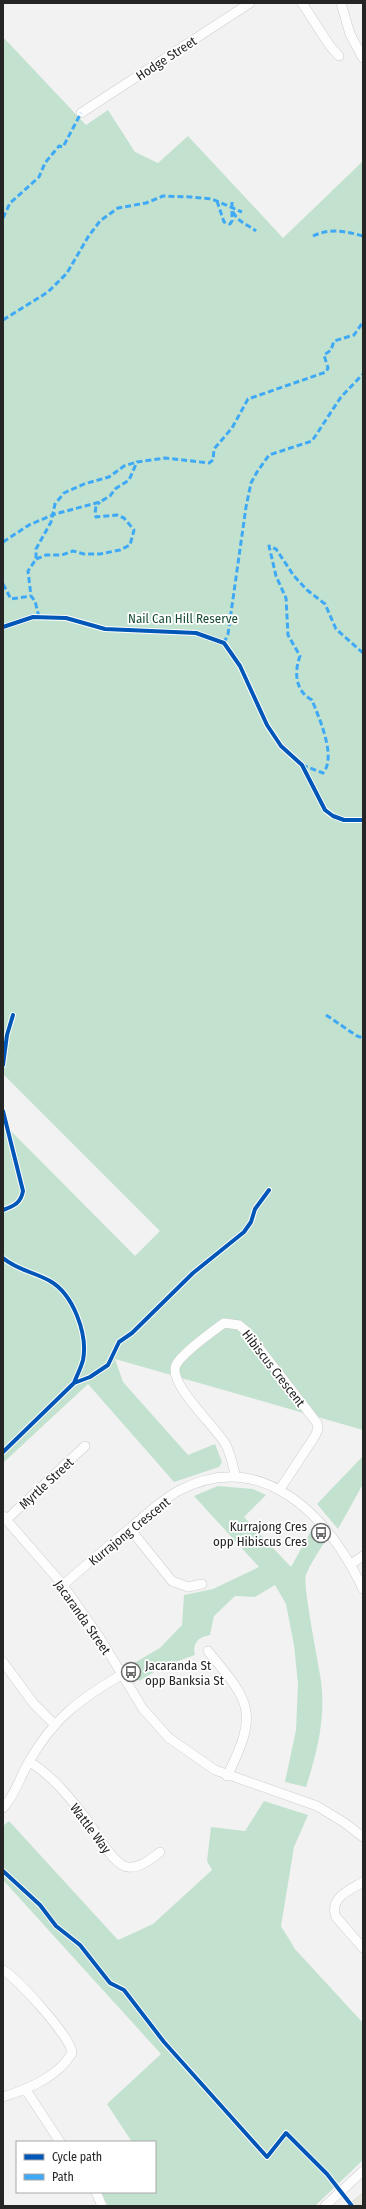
<svg xmlns="http://www.w3.org/2000/svg" width="366" height="2209" font-family="'Fira Sans Condensed',sans-serif">
	<rect width="100%" height="100%" fill="#f2f2f2"/>
	<!-- green -->
	<path fill="#c2e2cf" d="M3,37l83,88 22,-15 27,42 23,11 30,-27 95,102 80,-77v1269l-248,-71 8,23 65,73 27,-11 7,18 -3,5 -45,15 -86,-98 -85,79v-340l132,133 25,-25 -157,-157z
		M363,1456v28l-25,45 -21,-25z
		M218,1486l35,3 13,6 -22,22 47,50 21,-38 12,14c-6,10 -14,21 -18,32 -4,9 13,90 15,106 5,36 -4,72 -15,106l-21,-5 11,-52 2,-46 -4,-39 -8,-41 -11,-19 -20,12 -20,-1 -21,20 -4,19c-11,2 -18,7 -15,20l-31,11 -25,15 -10,-15 31,-18 22,-23 2,-30 29,-6 46,-22 -65,-71z
		M264,1801l44,14 -14,32 -13,79 14,23 68,74v137l-48,46h-207l-8,-14h55v-50h-23l-25,-38 54,-50 -158,-174v-54l6,-5 109,119 35,-16 59,-54 -5,-9 4,-34 34,4z"/>
	<g fill="none" stroke-linecap="round" stroke-linejoin="round">
		<defs>
			<path id="minor" d="M302,3l28,43 9,10
				M341,3l9,31 13,24
				M81,113l169,-110
				M236,1477c-3,-10 -5,-22 -10,-32 -9,-17 -59,-62 -50,-80 6,-12 37,-34 48,-42l15,2 7,6 71,92 1,6 -3,7 -35,53
				M3,1516l60,69 35,50 45,74 26,29 46,32 102,36 28,17 18,14
				M6,1520l79,-74
				M130,1529l42,52 16,6 14,-3
				M351,1564l12,-8
				M63,1585c22,-19 44,-38 67,-57 16,-13 31,-28 50,-38 85,-43 150,29 183,99
				M208,1651c43,52 51,61 19,125
				M3,1662l31,42 21,21
				M29,1762c21,11 41,36 56,55 9,12 26,44 39,49 13,5 27,-7 36,-14
				M3,1808c13,-14 17,-32 27,-48 24,-42 50,-61 91,-85
				M363,1882c-14,8 -34,16 -27,35l27,31
				M3,1970c14,8 69,68 69,83 -14,24 -44,36 -69,44
				M26,2090l34,52
				M96,2192l6,14
				M325,2206l38,-35"/>
			<path id="major" d="M356,2206l7,-6"/>
		</defs>
		<!-- minor casing -->
		<use href="#minor" stroke="#cecece" stroke-width="10"/>
		<!-- major casing -->
		<use href="#major" stroke="#cfcfcf" stroke-width="12"/>
		<!-- minor -->
		<use href="#minor" stroke="#fdfdfd" stroke-width="9"/>
		<!-- major -->
		<use href="#major" stroke="#e7e5dc" stroke-width="11"/>
		<!-- quiet -->
		<path stroke="#3fa9f5" stroke-width="3" stroke-dasharray="6 3" stroke-linecap="butt" d="M217,201l7,21 6,2 2,-3v-19
			M233,212c6,11 14,12 23,19
			M3,218l7,-15 29,-26 6,-14 14,-17 4,1 18,-34
			M313,236c17,-8 32,-5 50,0
			M3,320l45,-28 19,-19 21,-36 12,-16 18,-13 28,-5 17,-7 28,1 21,2 30,13
			M3,542l26,-17 26,-11 45,-12 10,-6 5,-7 14,-9 8,-18 28,-4 44,5 4,-3 1,-11 18,-21 16,-29 78,-27 2,-4 -4,-13 7,-5 3,-9 20,-6 9,-13
			M36,559l10,-4h16l11,-4 11,3h16l20,-4 10,-5 4,-15 -10,-12 -7,-3 -21,2 -1,-3 1,-8 4,-4
			M3,584l8,15 20,-3
			M39,617l-4,-16 -4,-5 -3,-25 8,-12v-10l15,-27 4,-18 9,-11 20,-9 25,-7 15,-11 13,-4
			M224,643l4,-9 18,-127 5,-24 6,-11 12,-17 43,-14 29,-44 22,-23
			M302,765l21,8c14,-16 -4,-55 -11,-73 -17,-9 -18,-28 -12,-44l-12,-21 -2,-37 -10,-22 -7,-30 7,3 18,27 13,14 18,14 11,25 27,24
			M326,1015l31,21 6,2"/>
		<defs>
			<path id="cycleway" d="M3,627l30,-10 33,1 39,11 91,4 28,10 16,23 27,59 14,21 21,19 23,45 8,6 11,4h19
				M3,1065l4,-30 6,-20
				M3,1111l20,80c-2,12 -9,15 -20,19
				M3,1258c14,12 31,14 47,23 23,13 38,53 33,79 -2,8 -6,15 -9,23
				M3,1452l71,-69 16,-6 18,-12 11,-23 13,-9 61,-60 51,-41 7,-10 4,-13 14,-19
				M3,1871l37,34 16,21 24,19 30,38 14,7 40,52 103,115 19,-24 41,41 25,32"/>
		</defs>
		<!-- cycleway casing -->
		<use href="#cycleway" stroke="#fff" stroke-width="6"/>
		<!-- cycleway -->
		<use href="#cycleway" stroke="#0057b8" stroke-width="4"/>
	</g>
	<!-- icons -->
	<defs>
		<symbol id="bus-ring" viewBox="-11 -11 22 22"><circle r="9.5" fill="#fff" stroke="#6d6d6d" stroke-width="1.5"/><path d="M-5-6H5V4H4V6H2V4H-2V6H-4V4H-5ZM-3.5-4V0h7V-4ZM-3.5 1.2v1.5H-2V1.2ZM2 1.2v1.5H3.5V1.2Z" fill="#6d6d6d"/></symbol>
	</defs>
	<g fill-rule="evenodd">
		<use href="#bus-ring" x="310" y="1522" width="22" height="22"/>
		<use href="#bus-ring" x="120" y="1661" width="22" height="22"/>
	</g>
	<g text-anchor="middle" stroke-width="3.5" stroke-linejoin="round" paint-order="stroke">
		<!-- street labels -->
		<g font-size="13" fill="#252525" stroke="#fff">
			<text transform="translate(166 58) rotate(-33)" y="5">Hodge Street</text>
			<text transform="translate(274 1368) rotate(52)" y="5">Hibiscus Crescent</text>
			<text transform="translate(46 1483) rotate(-43)" y="5">Myrtle Street</text>
			<text transform="translate(129 1531) rotate(-39)" y="5">Kurrajong Crescent</text>
			<text transform="translate(83 1617) rotate(55)" y="5">Jacaranda Street</text>
			<text transform="translate(91 1828) rotate(53)" y="5">Wattle Way</text>
		</g>
		<!-- park labels -->
		<g font-size="13" fill="#1a4f36" stroke="#fff">
			<text x="183" y="623">Nail Can Hill Reserve</text>
		</g>
		<!-- poi labels -->
		<g font-size="13" fill="#252525" stroke="#fff" text-anchor="end">
			<text x="307" y="1531">Kurrajong Cres<tspan x="307" dy="15">opp Hibiscus Cres</tspan></text>
			<text x="145" y="1670" text-anchor="start">Jacaranda St<tspan x="145" dy="15">opp Banksia St</tspan></text>
		</g>
	</g>
	<!-- border -->
	<rect width="366" height="2209" fill="none" stroke="#252525" stroke-width="8"/>
	<!-- legend -->
	<rect x="16" y="2141" width="140" height="52" fill="#ffffff" stroke="#a8a8a8"/>
	<rect x="24" y="2154" width="20" height="6" fill="#0057b8" stroke="#a8a8a8"/>
	<text x="52" y="2161" font-size="12" fill="#252525">Cycle path</text>
	<rect x="24" y="2174" width="20" height="6" fill="#3fa9f5" stroke="#a8a8a8"/>
	<text x="52" y="2181" font-size="12" fill="#252525">Path</text>
</svg>
